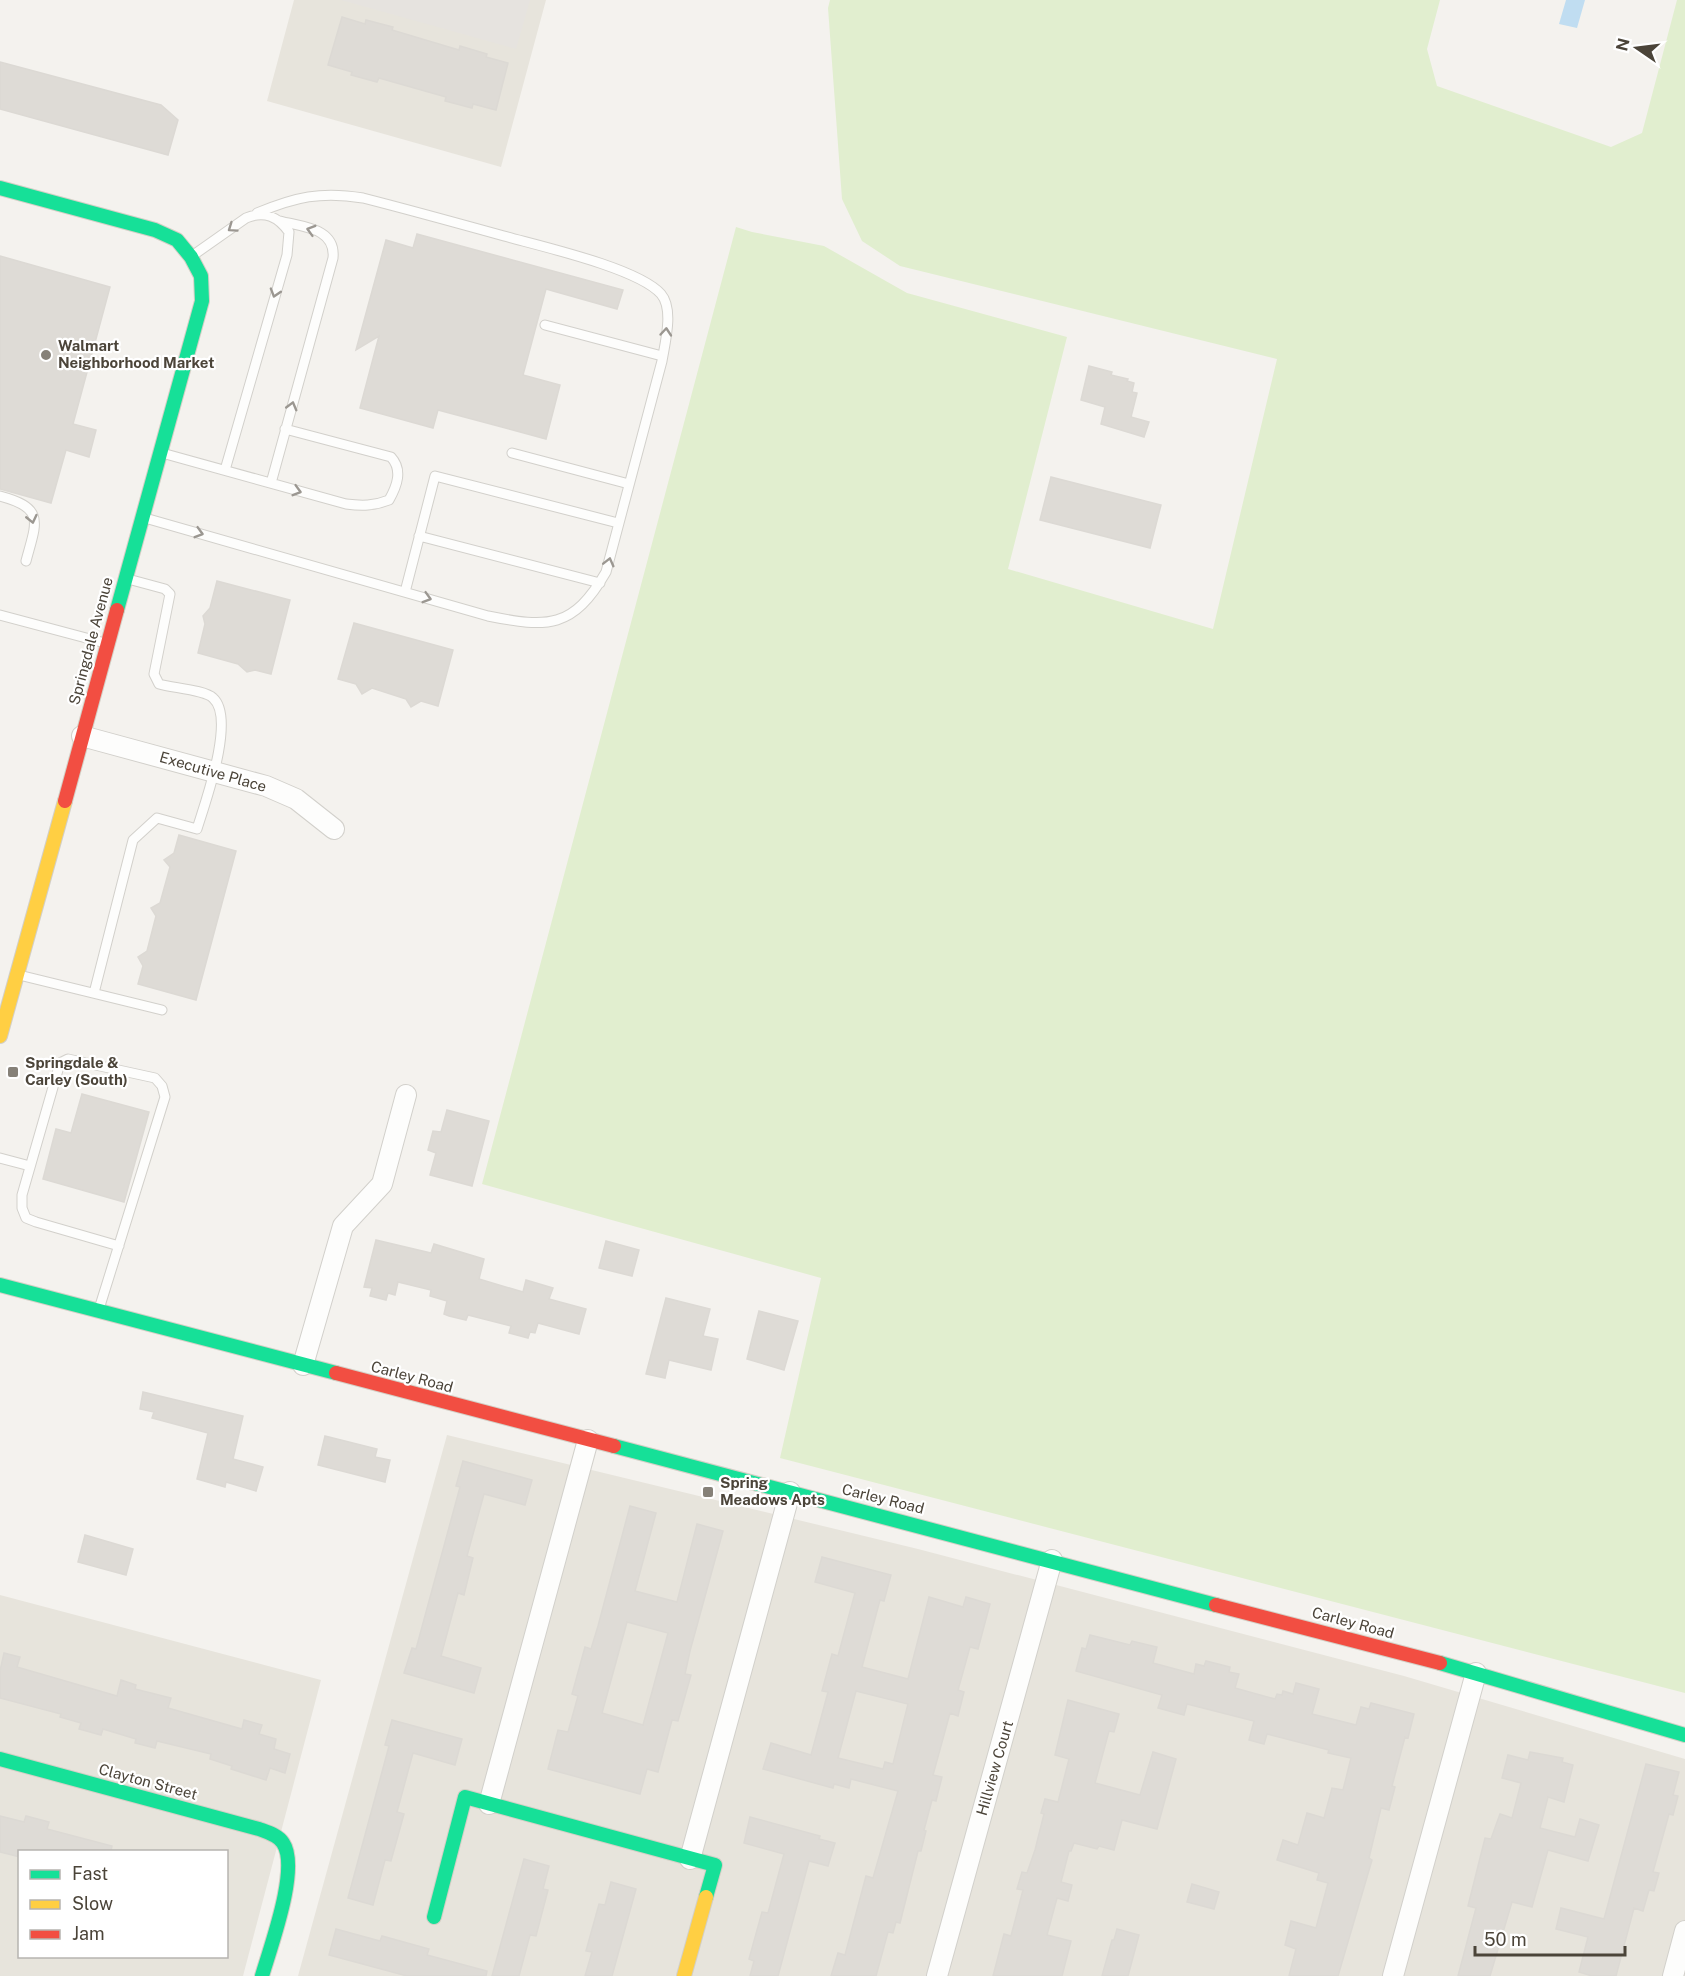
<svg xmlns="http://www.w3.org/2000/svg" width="1685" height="1976" font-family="'Public Sans',sans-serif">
	<rect width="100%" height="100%" fill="#f4f2ee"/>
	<!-- residential -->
	<path fill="#e7e4dc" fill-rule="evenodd" d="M294,0h252l-45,167 -234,-66z
		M447,1435l471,114 486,127 281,83v217h-1387z
		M0,1595l321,85 -78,296h-243zM20,1852h206v104h-206z"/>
	<!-- green -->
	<path fill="#e1eecf" d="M830,0h610l-13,49 10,37 174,61 31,-14 35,-133h8v1693l-905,-235 41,-180 -339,-94 254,-957 16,5 72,14 83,47 160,44 -59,232 205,60 64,-270 -377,-93 -38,-25 -20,-42 -14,-191z"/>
	<!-- parking -->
	<path fill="#e6e3df" d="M341,0h189l-14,49z"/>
	<!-- water -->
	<path fill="#c0ddf1" d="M1566,0h19l-8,28 -18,-4z"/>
	<!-- building -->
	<path fill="#dedbd6" stroke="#dcd9d4" stroke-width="1.5" fill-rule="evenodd" d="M342,17l23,7 1,-4 27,7 -1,3 67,20 1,-4 27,8 -1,3 22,6 -12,47 -23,-6 -1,4 -27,-7 1,-4 -67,-19 -2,4 -26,-7 1,-3 -24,-7z
		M0,62l161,43 17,15 -10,35 -168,-46z
		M417,234l206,56 -6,19 -71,-20 -23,86 37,10 -14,54 -108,-29 -5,18 -73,-20 19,-72 -23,14 30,-110 27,8z
		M0,256l110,31 -37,137 23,6 -7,27 -23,-7 -15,53 -51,-14z
		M1089,366l23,6 -1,3 17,4 -1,2 7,2 -2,9 5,1 -6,24 18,5 -5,15 -43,-13 4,-17 -24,-7z
		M1051,477l110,28 -11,43 -110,-28z
		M217,581l73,19 -19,74 -16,-4 -8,2 -9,-8 -40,-11 7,-29 -2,-8 7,-8z
		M354,623l99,27 -15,56 -17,-5 -10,6 -5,-8 -34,-11 -10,6 -6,-10 -18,-5z
		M179,835l57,16 -40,149 -58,-16 5,-18 -5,-9 9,-6 9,-35 -5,-8 9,-5 10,-36 -6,-7 10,-7z
		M82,1094l67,18 -25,90 -81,-23 13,-50 15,4z
		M447,1110l42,11 -17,65 -42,-11 6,-22 -8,-3 5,-19 8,1z
		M376,1240l55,13 3,-9 50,15 -5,20 44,13 3,-12 27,8 -4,11 37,10 -7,25 -41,-11 -3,10 -5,-1 -2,6 -19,-5 2,-7 -43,-11 -2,5 -17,-4 -5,-2 3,-13 -17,-5 1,-6 -33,-8 -3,13 -7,-2 -2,7 -16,-4 2,-8 -8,-1z
		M606,1241l33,9 -7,26 -33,-8z
		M666,1298l44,11 -7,27 15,3 -7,31 -42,-10 -4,18 -19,-4z
		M759,1311l39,10 -14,49 -37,-11z
		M143,1392l100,24 -10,43 30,8 -7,24 -30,-9 -1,5 -28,-8 11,-46 -56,-15 2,-6 -14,-3z
		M325,1436l52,13 -2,8 15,3 -5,22 -67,-17z
		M463,1461l69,19 -7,25 -41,-11 -17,62 6,2 -9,37 -6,-2 -17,63 40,12 -7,25 -70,-20 8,-25 4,1 44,-162 -4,-1z
		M630,1506l26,7 -21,78 42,11 20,-78 26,7 -33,120 -5,23 6,1 -13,46 -6,-1 -14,52 -11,-3 -7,25 -92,-25 10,-39 10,2 10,-36 -6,-2 13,-47 6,2 7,-23zM627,1622l41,11 -25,92 -41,-12z
		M85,1535l48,14 -7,26 -48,-13z
		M822,1557l69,18 -7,26 -4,-1 -18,67 46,12 21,-82 34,10 3,-10 24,7 -12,45 -8,-2 -12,43 6,2 -6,24 -8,-3 -17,62 9,2 -6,24 -4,-1 -8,30 2,1 -5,20h-3l-18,72 -4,-1 -3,11 -5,-1 -12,44h-45l7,-23 7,2 21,-79 7,2 25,-87 -47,-12 -2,9 -15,-4 -1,4 -70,-19 8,-26 40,12 17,-63 -6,-1 10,-37 6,2 17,-63 -40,-11zM856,1691l52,13 -15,60 -8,-2 -2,7 -45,-11z
		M1090,1635l40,10 2,-4 25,6 -4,16 41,11 2,-10 8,2 2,-5 24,6 -1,5 10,2 -4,14 40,11 2,-5 5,1 1,-4 10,3 3,-11 23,6 -7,25 44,11 5,-18 8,2 2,-6 43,11 -6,24 -3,-1 -13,49 3,1 -6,23 -8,-2 -12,50 3,2 -34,116h-49l7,-27 -11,-4 6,-24 25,7 12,-45 -11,-3 2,-7 -42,-13 6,-20 15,5 9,-32 17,5 8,-30 11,2 8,-32 -23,-5 1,-3 -62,-16 -3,10 -15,-4 5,-19 -67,-17 -3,11 -26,-7 4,-13 -86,-24 6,-23 4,1z
		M4,1653l16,4 -3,10 100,29 4,-16 15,5 -1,4 36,9 -3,10 74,21 2,-9 18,5 -3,9 17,5 -2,10 16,5 -5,19 -15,-5 -4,12 -35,-11 1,-3 -22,-7 1,-5 -54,-13 -2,7 -20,-5 1,-4 -33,-10 -2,6 -22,-6 2,-6 -21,-6 1,-3 -61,-16v-27z
		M1068,1700l51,14 -5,18 -5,-1 -14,52 45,12 13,-43 23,7 -13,48 -6,22 -35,-9 -8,30 -15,-4 -2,3 -23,-6 -3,8h-2l-8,31 11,3 -4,16 -11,-3 -10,37 24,6 -9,35h-69l11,-42 7,2 12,-46 -6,-1 5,-17 5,1 8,-23 9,-36 -3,-1 4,-14 13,3 11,-43 -14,-4z
		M392,1720l70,19 -7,26 -42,-12 -16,59 7,2 -13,47 -6,-1 -12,45 -25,-7 41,-152 -4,-1z
		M1530,1752l33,6 -1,4 11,3 -9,37 -16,-5 -8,31 35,9 5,-18 19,6 -11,36 -40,-11 -16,57 -20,-5 -22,74h-32l18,-68 -8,-2 17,-68 6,1 9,-25 12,4 9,-35 -19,-5 6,-23 20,5z
		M1646,1764l33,8 -6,23 5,1 -5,19 -4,-1 -16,58 6,1 -5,18 -5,-1 -6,21 -9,-3 -18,68h-24l-13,-4 9,-35 -32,-8 5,-21 43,11z
		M0,1816l24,6 2,-6 23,6 -2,7 65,17 -1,5h-91v6l-20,-5z
		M750,1817l70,19 -1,3 16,4 -7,23 -19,-5 -31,115h-28l4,-15 -5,-2 13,-47 6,1 16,-59 -40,-11z
		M524,1859l25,7 -6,23 5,1 -12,46 -6,-1 -11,41h-27z
		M611,1882l25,7 -24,87h-27l7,-24 -6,-1 13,-47 6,1z
		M1192,1884l27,8 -5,17 -27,-7z
		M336,1929l44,12 2,-5 47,13 -2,6 60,16 -1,5h-79l-78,-21z
		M1117,1929l22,6 -11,41h-26l10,-36h2z"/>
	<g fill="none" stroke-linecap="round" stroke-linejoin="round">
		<defs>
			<path id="lane" d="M192,256l54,-38c19,-8 32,-1 43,14l-2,23 -62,215
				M545,325l117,31
				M162,453l184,51c16,2 28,2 43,-4 8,-14 14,-30 2,-43l-106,-28
				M512,453l117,31
				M271,483l62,-225c3,-30 -30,-31 -53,-37
				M0,496c46,12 36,27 26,65
				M145,518l343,98c60,12 85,13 118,-44l56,-211c3,-18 12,-52 -1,-67 -23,-26 -121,-48 -157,-58 -47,-13 -94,-26 -141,-38 -42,-7 -68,-1 -106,15
				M419,536l181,47
				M405,592l30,-116 183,47
				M0,615l105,28
				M19,975l143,35
				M94,993l39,-153 24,-22 40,11c8,-26 39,-111 16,-131 -8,-8 -40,-10 -54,-14l-5,-10 16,-80 -5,-5 -37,-10
				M0,1158l30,8
				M99,1309l66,-212 -3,-11 -7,-8 -87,-19 -8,4 -38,132v13l4,10 10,4 83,24"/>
			<path id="street" d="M82,736l184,50 30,13 38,30
				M303,1365l40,-139 39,-42 24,-89
				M489,1804l99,-364
				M690,1859l100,-367
				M937,1976l115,-416
				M1393,1976l83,-303
				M1673,1976l12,-45"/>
			<path id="fast" d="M0,188l155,42 22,10 14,17 10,19 1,25 -85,309
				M0,1285l336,88
				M614,1446l602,159
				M1440,1663l245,72
				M0,1759l259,70c8,3 19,6 24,14 17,25 -13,105 -21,133
				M434,1917l31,-120 250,68 -9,32"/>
			<path id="slow" d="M0,1036l65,-235
				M684,1976l22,-79"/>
			<path id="jam" d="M65,801l52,-191
				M336,1373l278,73
				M1216,1605l224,58"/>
		</defs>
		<!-- lane casing -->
		<use href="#lane" stroke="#d2d0cb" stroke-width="11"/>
		<!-- street casing -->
		<use href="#street" stroke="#d2d0cb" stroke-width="22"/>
		<!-- fast casing -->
		<use href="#fast" stroke="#d3cfc5" stroke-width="16"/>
		<!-- slow casing -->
		<use href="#slow" stroke="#d3cfc5" stroke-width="16"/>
		<!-- jam casing -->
		<use href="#jam" stroke="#d3cfc5" stroke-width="16"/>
		<!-- lane -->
		<use href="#lane" stroke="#fdfdfc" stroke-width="9"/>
		<!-- street -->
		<use href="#street" stroke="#fdfdfc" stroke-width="20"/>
		<!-- fast -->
		<use href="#fast" stroke="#16e098" stroke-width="14"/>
		<!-- slow -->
		<use href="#slow" stroke="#ffcf43" stroke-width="14"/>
		<!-- jam -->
		<use href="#jam" stroke="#f24e42" stroke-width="14"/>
	</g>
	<!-- one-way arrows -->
	<defs><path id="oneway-chevron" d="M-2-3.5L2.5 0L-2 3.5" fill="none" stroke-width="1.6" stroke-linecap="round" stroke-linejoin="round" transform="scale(1.5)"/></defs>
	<g stroke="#9b9791">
		<use href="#oneway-chevron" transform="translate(232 228) rotate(145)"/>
		<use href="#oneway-chevron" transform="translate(311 230) rotate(-164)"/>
		<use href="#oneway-chevron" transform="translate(275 293) rotate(107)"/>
		<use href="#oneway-chevron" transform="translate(666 332) rotate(-85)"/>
		<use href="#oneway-chevron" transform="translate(292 406) rotate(-75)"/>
		<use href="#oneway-chevron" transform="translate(297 491) rotate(16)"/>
		<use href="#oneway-chevron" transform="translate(32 519) rotate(77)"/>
		<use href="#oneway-chevron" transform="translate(199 533) rotate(16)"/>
		<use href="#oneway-chevron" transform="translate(609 562) rotate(-76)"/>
		<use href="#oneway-chevron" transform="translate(427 598) rotate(16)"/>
	</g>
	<!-- markers -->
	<g fill="#868178" stroke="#fff" stroke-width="2">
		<circle cx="46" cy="355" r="6"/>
		<rect x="7" y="1066" width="12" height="12" rx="3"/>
		<rect x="702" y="1486" width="12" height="12" rx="3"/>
	</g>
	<g text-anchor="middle" stroke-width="4.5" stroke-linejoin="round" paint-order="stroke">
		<!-- poi labels -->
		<g font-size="15" font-weight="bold" fill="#4b4439" stroke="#fff" text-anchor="start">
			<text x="58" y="351">Walmart<tspan x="58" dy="17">Neighborhood Market</tspan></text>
			<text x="25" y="1068">Springdale &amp;<tspan x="25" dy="17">Carley (South)</tspan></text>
			<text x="720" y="1488">Spring<tspan x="720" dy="17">Meadows Apts</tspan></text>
		</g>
		<!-- street labels -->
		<g font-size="15" fill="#4b4439" stroke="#fff">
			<text transform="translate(91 641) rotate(-75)" y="5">Springdale Avenue</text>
			<text transform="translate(213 772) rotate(16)" y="5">Executive Place</text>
			<text transform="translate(412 1377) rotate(15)" y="5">Carley Road</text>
			<text transform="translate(883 1499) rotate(14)" y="5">Carley Road</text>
			<text transform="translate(1353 1623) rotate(15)" y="5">Carley Road</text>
			<text transform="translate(995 1768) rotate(-74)" y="5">Hillview Court</text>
			<text transform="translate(148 1782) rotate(15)" y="5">Clayton Street</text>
		</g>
	</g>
	<!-- legend -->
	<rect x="18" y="1850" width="210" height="108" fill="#ffffff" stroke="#b7b4b0" stroke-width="1.5"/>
	<rect x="30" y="1870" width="30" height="9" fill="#16e098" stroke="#b7b4b0" stroke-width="1.5"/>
	<text x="72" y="1880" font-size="18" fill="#4b4439">Fast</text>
	<rect x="30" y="1900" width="30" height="9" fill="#ffcf43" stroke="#b7b4b0" stroke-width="1.5"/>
	<text x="72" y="1910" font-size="18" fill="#4b4439">Slow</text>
	<rect x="30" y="1930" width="30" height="9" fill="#f24e42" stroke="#b7b4b0" stroke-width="1.5"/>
	<text x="72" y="1940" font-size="18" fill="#4b4439">Jam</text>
	<!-- north arrow -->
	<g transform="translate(1637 48) rotate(284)" stroke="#ffffff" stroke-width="4.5" paint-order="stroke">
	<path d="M0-4.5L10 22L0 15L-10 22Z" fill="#4b4439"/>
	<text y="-9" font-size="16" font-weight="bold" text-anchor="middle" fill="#4b4439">N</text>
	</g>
	<!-- scale -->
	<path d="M1475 1946v9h150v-9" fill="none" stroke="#4b4439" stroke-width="3"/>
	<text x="1484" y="1946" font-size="18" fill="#4b4439" stroke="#ffffff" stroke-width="4.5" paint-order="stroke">50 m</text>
</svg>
